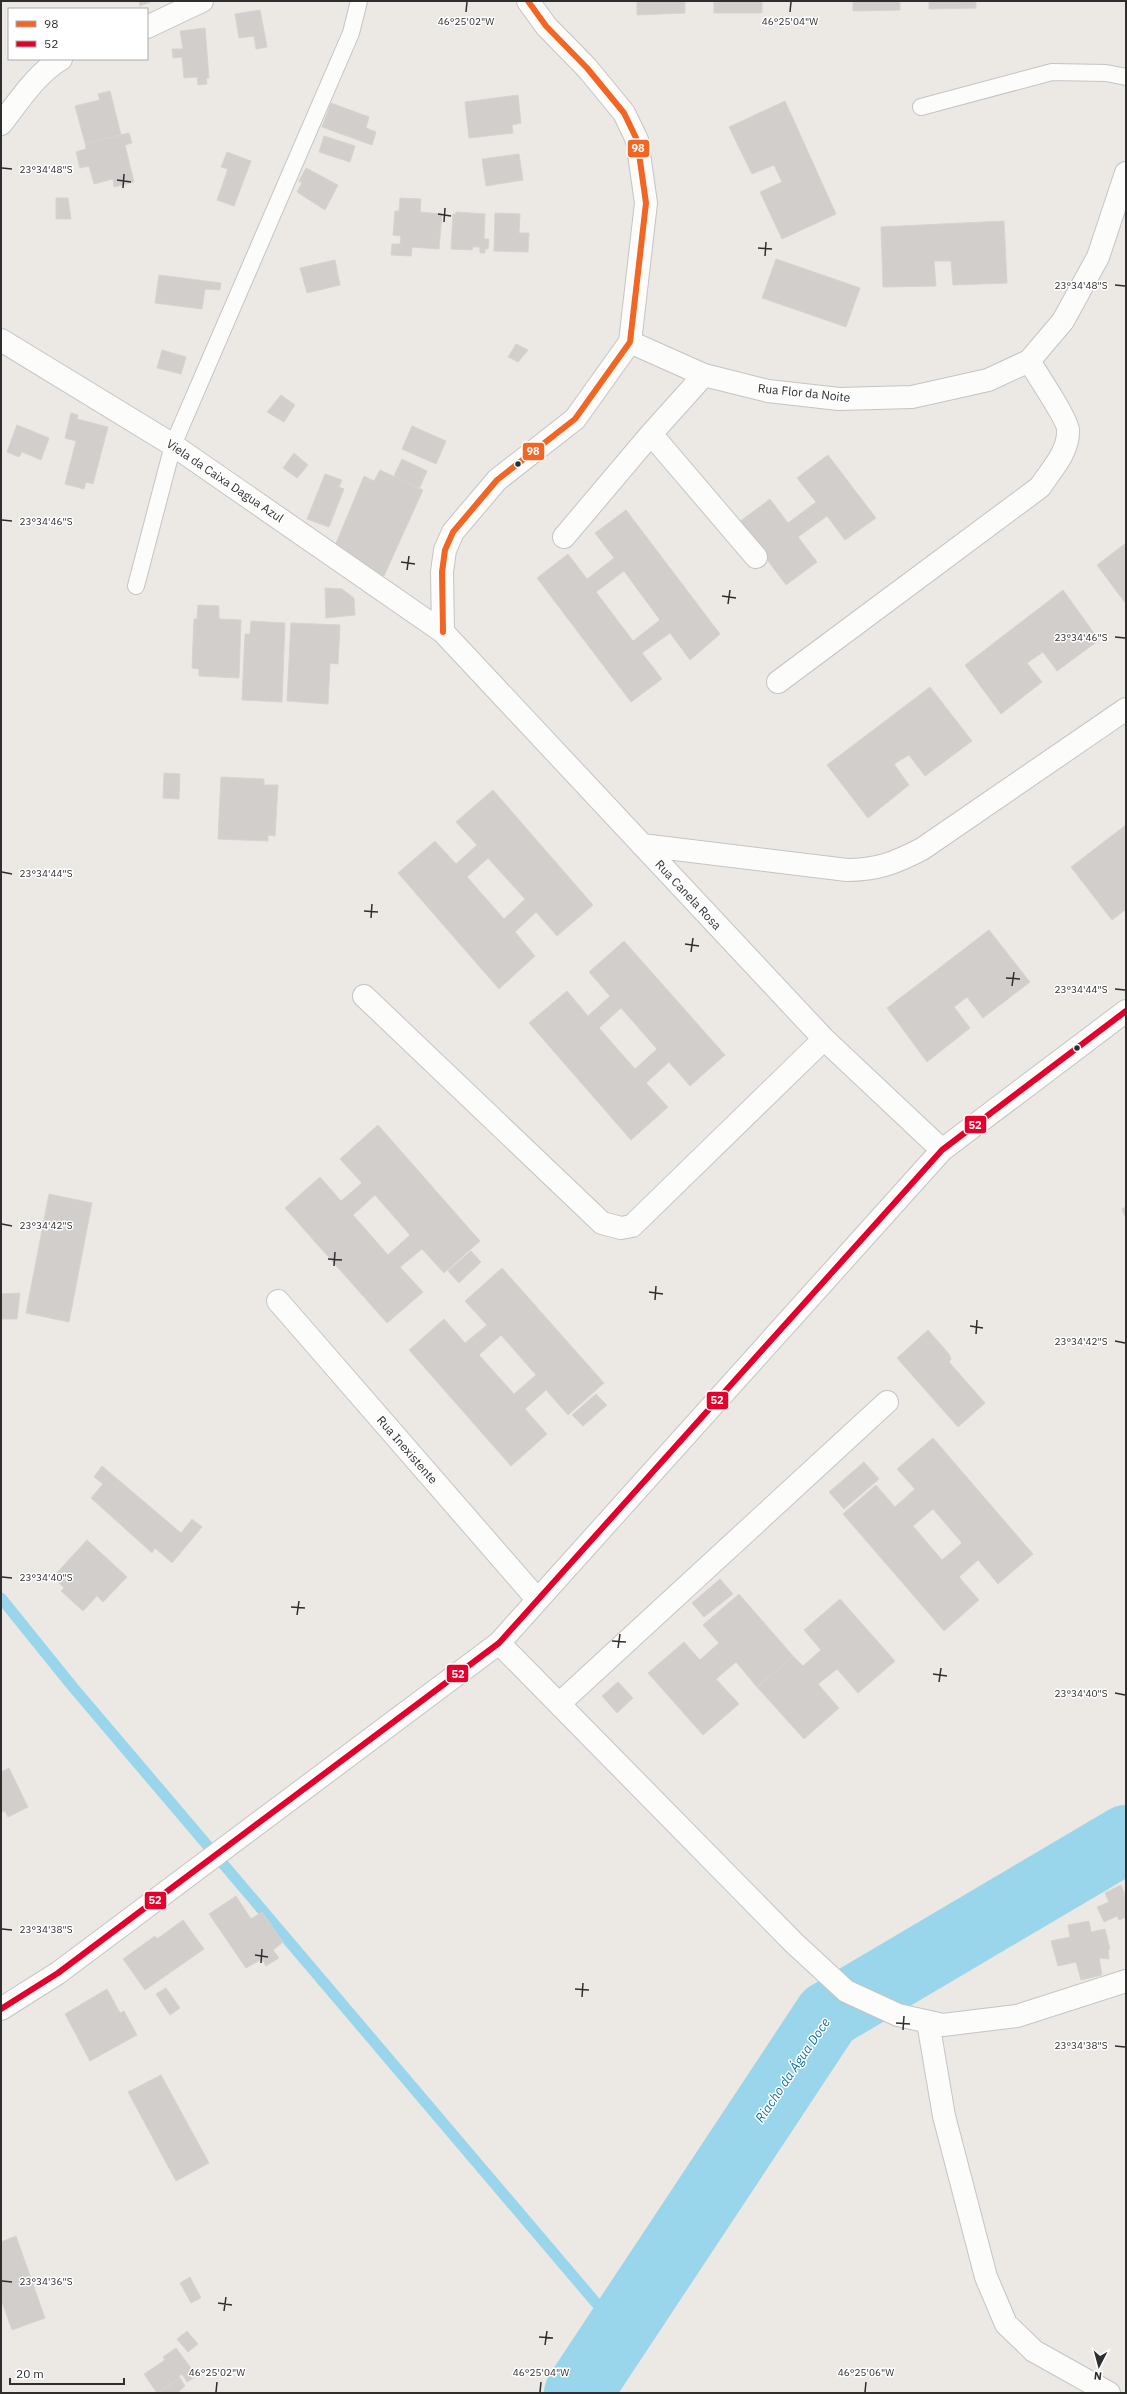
<svg xmlns="http://www.w3.org/2000/svg" width="1127" height="2394" font-family="'IBM Plex Sans',sans-serif">
	<rect width="100%" height="100%" fill="#ece8e4"/>
	<g fill="none" stroke-linecap="round" stroke-linejoin="round">
		<!-- stream -->
		<path stroke="#99d6ec" stroke-width="11" d="M1,1598l71,88 547,644"/>
		<!-- river -->
		<path stroke="#99d6ec" stroke-width="68" d="M578,2393l250,-378 298,-176"/>
	</g>
	<!-- building -->
	<path fill="#d1cecb" stroke="#d7d4d0" fill-rule="evenodd" d="M139,1h14l-13,5z
		M637,1h48v12l-48,2z
		M714,1h48v12h-48z
		M853,1h47v9l-47,1z
		M929,1h47v7l-47,1z
		M260,10l7,37 -11,2 -2,-13 -15,2 -4,-24z
		M205,28l4,50h-3l1,6 -9,1 -1,-8 -13,1 -2,-21 -9,1 -1,-9h11l-3,-18z
		M110,91l11,44 -36,8 -10,-37 25,-6 -2,-6z
		M518,95l3,28 -9,2 1,8 -44,5 -4,-36z
		M785,101l51,113 -54,25 -22,-47 22,-10 -8,-17 -22,9 -23,-47z
		M331,103l38,14 -3,11 10,4 -4,13 -50,-18z
		M129,133l3,10 -7,2 9,37 -20,5 -1,-8 -19,5 -5,-18 -9,2 -4,-16 10,-3 -1,-6z
		M324,136l31,10 -5,16 -31,-10z
		M227,152l24,9 -17,45 -17,-6 11,-31 -7,-2z
		M519,154l4,26 -37,6 -4,-27z
		M306,168l32,17 -13,25 -28,-18 5,-9 -3,-2z
		M56,198h12l3,21h-15z
		M400,198l21,1 -1,13 22,2 -3,35 -27,-2 -1,9 -20,-1 1,-11h8l1,-8 -8,-1 2,-24h4z
		M456,212l29,2 -1,25h5l-1,10h-3v4h-5v-6h-7l-1,3 -21,-1 2,-35h3z
		M495,213l25,1 -1,19h10l-1,19 -34,-1z
		M1004,221l3,62 -54,2 -2,-24h-17l2,25 -53,1 -2,-60z
		M776,259l84,29 -14,39 -84,-29z
		M335,260l5,25 -33,8 -7,-25z
		M159,275l62,8 -1,7 -15,-1 -3,20 -47,-6z
		M516,344l12,6 -10,12 -10,-5z
		M162,350l24,7 -5,17 -24,-6z
		M281,395l14,10 -11,17 -17,-10z
		M71,413l7,2 -1,4 31,8 -15,57 -7,-2 -2,7 -19,-5 11,-43 -11,-3z
		M17,425l32,13 -8,22 -19,-8 -3,5 -12,-5z
		M412,426l34,15 -10,23 -34,-15z
		M294,453l14,12 -11,13 -14,-10z
		M828,455l48,63 -31,22 -18,-24 -29,21 19,25 -31,23 -47,-63 31,-23 18,24 28,-21 -19,-24z
		M402,459l25,12 -8,18 -25,-13z
		M380,470l43,20 -39,86 -52,-23 32,-77 10,5z
		M325,474l17,6 -3,7 5,2 -15,38 -22,-8z
		M626,510l94,124 -30,26 -20,-27 -28,20 20,26 -31,23 -94,-124 31,-24 19,25 27,-21 -19,-25zM624,571l36,49 -27,21 -37,-49z
		M1126,543v61l-29,-39z
		M325,588l17,1 12,9 1,17 -29,3z
		M1063,590l36,50 -42,31 -14,-19 -16,11 15,19 -41,32 -36,-49z
		M198,605l21,1v13l22,1 -2,58 -40,-2v-7l-7,-1 2,-49h3z
		M251,621l34,2 -3,79 -40,-2 3,-66h5z
		M291,623l49,2 -2,39 -8,-1 -2,41 -41,-3z
		M930,687l42,54 -47,35 -16,-21 -15,9 15,21 -41,33 -41,-53z
		M164,773l16,1 -1,25 -16,-1z
		M221,777l43,2v6h14l-3,51 -7,-1v6l-50,-2z
		M493,790l100,115 -36,31 -21,-24 -21,20 20,24 -36,33 -101,-116 37,-32 21,23 21,-19 -21,-23zM488,858l37,41 -21,20 -37,-42z
		M1126,825v84l-14,11 -41,-53z
		M989,930l41,52 -47,36 -16,-21 -13,10 16,21 -43,34 -40,-54z
		M624,941l101,114 -35,31 -21,-24 -23,21 22,24 -37,33 -102,-117 38,-32 21,25 22,-20 -21,-24zM621,1008l36,41 -22,20 -36,-41z
		M378,1125l102,116 -36,32 -22,-24 -22,18 23,25 -36,31 -102,-115 35,-31 21,24 21,-18 -22,-24zM375,1195l35,40 -22,20 -35,-40z
		M49,1194l43,9 -23,119 -43,-9z
		M1126,1207v11l-4,-9z
		M471,1251l10,11 -22,21 -11,-12z
		M502,1268l102,115 -36,32 -22,-25 -21,19 22,25 -36,32 -102,-116 35,-31 21,24 22,-18 -22,-24zM501,1335l35,40 -22,19 -35,-39z
		M20,1293l-3,26h-16v-25z
		M928,1330l21,24 2,5 -2,3 36,41 -27,24 -61,-69z
		M596,1394l11,11 -24,21 -11,-11z
		M933,1438l100,116 -35,30 -20,-24 -19,17 20,23 -35,31 -101,-117 33,-29 19,22 20,-18 -18,-20zM933,1509l29,34 -20,17 -29,-34z
		M864,1462l15,17 -35,30 -15,-17z
		M102,1466l79,67 11,-14 10,8 -30,36 -17,-15 -3,5 -61,-55 12,-14 -9,-7z
		M87,1540l40,37 -24,25 -6,-6 -14,15 -22,-20 3,-3 -11,-11z
		M720,1579l13,15 -29,23 -12,-14z
		M739,1594l54,62 -36,31 -21,-25 -20,17 23,25 -36,31 -55,-62 36,-31 16,18 19,-17 -16,-18z
		M840,1599l55,62 -37,32 -21,-24 -19,15 21,24 -35,31 -47,-52 36,-31 10,10 18,-16 -17,-20z
		M618,1682l15,16 -16,15 -15,-17z
		M9,1768l19,39 -20,10 -3,-6 -4,1v-40z
		M1121,1885l5,12v20l-7,3 -2,-4 -13,6 -7,-15 12,-5 -4,-9z
		M236,1896l15,23 11,-7 21,30 -10,8 6,8 -13,8 -4,-7 -16,9 -37,-54z
		M183,1920l21,29 -59,41 -22,-31 32,-23 2,3z
		M1089,1921l2,11 14,-3 5,20 -2,1 1,9 -10,-1 3,17 -21,5 -5,-18 -18,4 -7,-25 19,-4 -2,-12z
		M166,1988l14,20 -10,7 -14,-21z
		M107,1989l13,24 4,-2 13,24 -47,26 -25,-47z
		M161,2075l48,88 -33,18 -48,-89z
		M16,2236l29,82 -33,12 -11,-31v-57z
		M190,2277l11,21 -10,5 -11,-20z
		M187,2331l11,13 -10,8 -11,-13z
		M176,2348l21,28 -10,6 -5,-8 -3,2 1,2 -23,15 -13,-19 21,-14 -2,-3z
		M180,2378l5,8 -8,7h-19z"/>
	<g fill="none" stroke-linecap="round" stroke-linejoin="round">
		<defs>
			<path id="service" d="M921,107l131,-35 54,1 20,4
				M136,586l37,-141 178,-412 8,-32"/>
			<path id="minor" d="M147,27l55,-26
				M1,124c18,-23 35,-50 60,-65
				M1,340l172,105 270,187 381,407 118,111
				M630,342l74,33 64,16 71,8 73,-2 76,-17 41,-19 34,-40 35,-64 28,-84
				M651,434l53,-59
				M564,537l87,-103 105,123
				M443,632l-1,-60 3,-22 8,-18 44,-52 78,-61 55,-77 16,-139 -9,-63 -13,-27 -37,-45 -41,-42 -18,-25
				M778,682l262,-195c11,-17 29,-35 28,-57 0,-9 -32,-58 -39,-69
				M642,845l205,25c30,0 48,-7 75,-21l204,-140
				M364,996l238,227 19,5 11,-2 192,-187
				M278,1301l259,298
				M499,1643l295,300 52,48 52,24 45,10 74,-9 109,-35
				M560,1703l327,-301
				M1,2009l57,-36 441,-330 443,-493 184,-139
				M928,2022l16,94 42,161 20,47 28,27 75,42"/>
		</defs>
		<!-- service casing -->
		<use href="#service" stroke="#c5c4c5" stroke-width="18"/>
		<!-- minor casing -->
		<use href="#minor" stroke="#c5c4c5" stroke-width="24"/>
		<!-- service -->
		<use href="#service" stroke="#fcfcfb" stroke-width="16"/>
		<!-- minor -->
		<use href="#minor" stroke="#fcfcfb" stroke-width="22"/>
		<defs>
			<path id="bus-1" d="M443,632l-1,-60 3,-22 8,-18 44,-52 78,-61 55,-77 16,-139 -9,-63 -13,-27 -37,-45 -41,-42 -18,-25"/>
			<path id="bus-2" d="M1,2009l57,-36 441,-330 443,-493 184,-139"/>
		</defs>
		<!-- bus-1 casing -->
		<use href="#bus-1" stroke="#fff" stroke-width="9"/>
		<!-- bus-2 casing -->
		<use href="#bus-2" stroke="#fff" stroke-width="9"/>
		<!-- bus-1 -->
		<use href="#bus-1" stroke="#f26522" stroke-width="6"/>
		<!-- bus-2 -->
		<use href="#bus-2" stroke="#e4002b" stroke-width="6"/>
	</g>
	<!-- ticks -->
	<path fill="none" stroke="#2e2e2e" stroke-width="1.5" d="M466,12l1,-10M790,12l1,-10M2,168l10,1M117,180l14,2M123,188l1,-14M438,214l13,2M444,222l1,-14M758,248l14,1M765,256l1,-14M1115,285l10,1M2,520l10,1M401,562l14,2M407,570l2,-14M722,596l14,2M728,604l2,-14M1115,637l10,1M2,872l10,2M364,911l14,1M371,918l1,-14M685,944l14,2M691,952l2,-14M1006,978l14,1M1012,986l2,-14M1115,989l10,1M2,1224l10,2M328,1259l14,1M334,1266l1,-14M649,1292l14,2M655,1300l1,-14M970,1326l13,2M976,1334l1,-14M1115,1341l10,2M2,1577l10,1M291,1607l14,1M297,1615l2,-14M612,1641l14,1M618,1648l2,-14M933,1674l14,2M939,1682l2,-14M1115,1693l10,2M2,1929l10,1M255,1955l13,2M261,1963l1,-14M575,1989l14,1M582,1997l1,-14M896,2023l14,1M903,2030l1,-14M1115,2046l10,1M2,2281l10,1M218,2303l14,2M224,2311l2,-14M539,2337l14,1M545,2345l2,-14M216,2392l1,-10M540,2392l1,-10M865,2392l1,-10"/>
	<!-- markers -->
	<g fill="#2e2e2e" stroke="#fff" stroke-width="1.5">
		<circle cx="518" cy="464" r="3.5"/>
		<circle cx="1077" cy="1048" r="3.5"/>
	</g>
	<g text-anchor="middle" stroke-width="3" stroke-linejoin="round" paint-order="stroke">
		<!-- street labels -->
		<g font-size="12" fill="#2e2e2e" stroke="#fff">
			<text transform="translate(804 393) rotate(6)" y="4">Rua Flor da Noite</text>
			<text transform="translate(225 481) rotate(34)" y="4">Viela da Caixa Dagua Azul</text>
			<text transform="translate(688 895) rotate(47)" y="4">Rua Canela Rosa</text>
			<text transform="translate(407 1450) rotate(49)" y="4">Rua Inexistente</text>
		</g>
		<!-- water labels -->
		<g font-size="13" font-style="italic" fill="#0d6fa3" stroke="#fff">
			<text transform="translate(792 2070) rotate(-56)" y="5">Riacho da Água Doce</text>
		</g>
	</g>
	<g font-size="10" text-anchor="middle" fill="#2e2e2e" stroke="#fff" stroke-width="3" stroke-linejoin="round" paint-order="stroke">
		<text x="466" y="25">46°25'02"W</text>
		<text x="790" y="25">46°25'04"W</text>
		<text x="46" y="173">23°34'48"S</text>
		<text x="1081" y="289">23°34'48"S</text>
		<text x="46" y="525">23°34'46"S</text>
		<text x="1081" y="641">23°34'46"S</text>
		<text x="46" y="877">23°34'44"S</text>
		<text x="1081" y="993">23°34'44"S</text>
		<text x="46" y="1229">23°34'42"S</text>
		<text x="1081" y="1345">23°34'42"S</text>
		<text x="46" y="1581">23°34'40"S</text>
		<text x="1081" y="1697">23°34'40"S</text>
		<text x="46" y="1933">23°34'38"S</text>
		<text x="1081" y="2049">23°34'38"S</text>
		<text x="46" y="2285">23°34'36"S</text>
		<text x="217" y="2376">46°25'02"W</text>
		<text x="541" y="2376">46°25'04"W</text>
		<text x="866" y="2376">46°25'06"W</text>
	</g>
	<g stroke="#fff" stroke-width="1.5">
		<rect x="627" y="139" width="23" height="19" rx="4" fill="#f26522"/>
		<rect x="522" y="442" width="23" height="19" rx="4" fill="#f26522"/>
		<rect x="964" y="1115" width="23" height="19" rx="4" fill="#e4002b"/>
		<rect x="706" y="1391" width="23" height="19" rx="4" fill="#e4002b"/>
		<rect x="446" y="1664" width="23" height="19" rx="4" fill="#e4002b"/>
		<rect x="144" y="1891" width="23" height="19" rx="4" fill="#e4002b"/>
	</g>
	<g font-size="11" text-anchor="middle" font-weight="bold" fill="#fff">
		<text x="638" y="152">98</text>
		<text x="533" y="455">98</text>
		<text x="975" y="1129">52</text>
		<text x="717" y="1404">52</text>
		<text x="458" y="1678">52</text>
		<text x="155" y="1904">52</text>
	</g>
	<!-- border -->
	<rect width="1127" height="2394" fill="none" stroke="#2e2e2e" stroke-width="4"/>
	<!-- legend -->
	<rect x="8" y="8" width="140" height="52" fill="#ffffff" stroke="#ababab"/>
	<rect x="16" y="21" width="20" height="6" fill="#f26522" stroke="#ababab"/>
	<text x="44" y="28" font-size="12" fill="#2e2e2e">98</text>
	<rect x="16" y="41" width="20" height="6" fill="#e4002b" stroke="#ababab"/>
	<text x="44" y="48" font-size="12" fill="#2e2e2e">52</text>
	<!-- north arrow -->
	<g transform="translate(1099 2366) rotate(186)" stroke="#ffffff" stroke-width="3" paint-order="stroke">
	<path d="M0-3L7 15L0 10L-7 15Z" fill="#2e2e2e"/>
	<text y="-6" font-size="11" font-weight="bold" text-anchor="middle" fill="#2e2e2e">N</text>
	</g>
	<!-- scale -->
	<path d="M10 2378v6h114v-6" fill="none" stroke="#2e2e2e" stroke-width="2"/>
	<text x="16" y="2378" font-size="12" fill="#2e2e2e" stroke="#ffffff" stroke-width="3" paint-order="stroke">20 m</text>
</svg>
